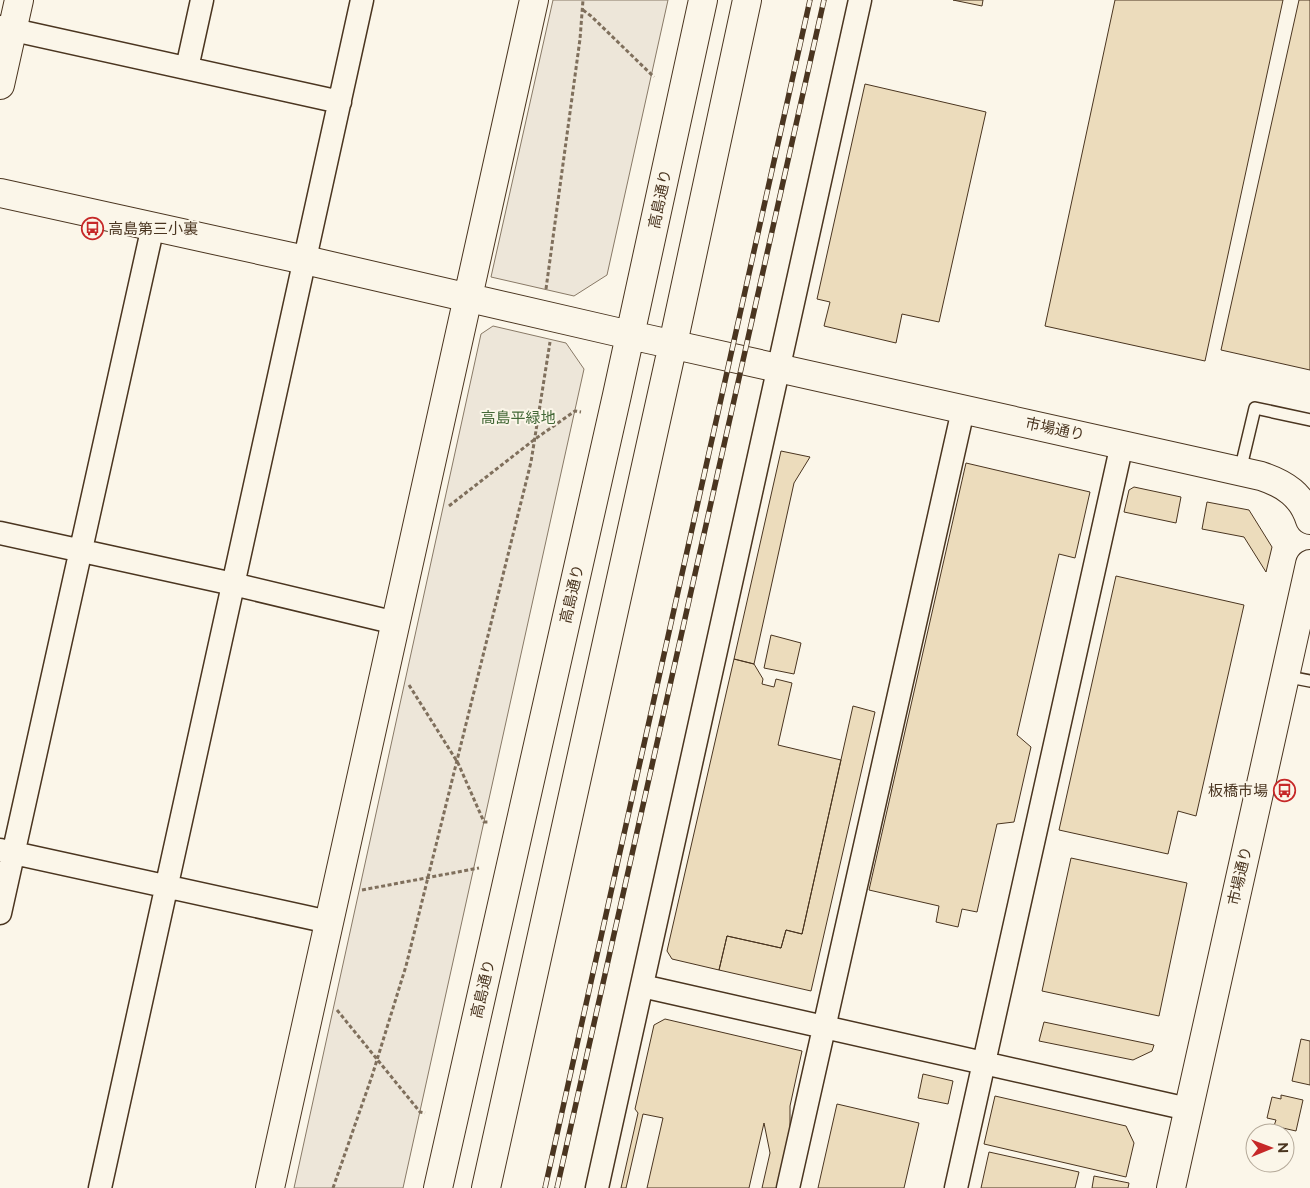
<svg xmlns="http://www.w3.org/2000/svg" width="1310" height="1188" font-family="Raleway,'Noto Sans JP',sans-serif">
	<rect width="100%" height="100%" fill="#fbf6e9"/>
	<!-- green -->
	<path fill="#ede6d9" stroke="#887966" d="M553,0h115l-61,275 -33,21 -83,-19z
		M493,326l73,17 18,26 -181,819h-109l187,-854z"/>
	<!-- building -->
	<path fill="#ecdcbc" stroke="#4a3520" d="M953,0h30l-1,6z
		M1115,0h168l-78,361 -160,-35z
		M1299,0h11v370l-89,-20z
		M865,84l121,28 -47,210 -37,-8 -6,29 -72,-17 6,-24 -13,-3z
		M781,451l29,6 -16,26 -40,181 -20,-5z
		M966,463l124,29 -15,66 -16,-4 -42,181 14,12 -17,75 -17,2 -20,88 -15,-3 -4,18 -22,-5 3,-16 -70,-16z
		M1134,487l47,10 -5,26 -52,-11 5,-22z
		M1207,502l42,8 23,37 -6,25 -22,-35 -42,-8z
		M1116,576l128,29 -48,211 -18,-5 -10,43 -109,-24z
		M771,635l30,8 -7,31 -30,-6z
		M734,659l20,5 9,15 -1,5 12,3 2,-8 16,4 -14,62 63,15 -39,174 -16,-4 -5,18 -54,-12 -8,34 -47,-11 -5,-8z
		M853,706l22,6 -64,279 -92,-21 8,-34 54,12 5,-18 16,4z
		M1071,858l116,25 -28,133 -117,-25z
		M665,1019l137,32 -12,55v28l-12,54h-16l8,-35 -6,-30 -15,65h-102l16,-70 -20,-4 -17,74h-5l17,-75 -3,-4 19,-84z
		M1044,1022l110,23 -2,6 -19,9 -94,-19z
		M1301,1039l9,2v44l-18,-4z
		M923,1074l30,7 -5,23 -30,-6z
		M1281,1095l22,5 -7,31 -22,-5 2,-6 -9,-2 5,-21 9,2z
		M995,1096l131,30 8,17 -8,34 -142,-33z
		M837,1104l82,19 -15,65h-86z
		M989,1152l90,20 -4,16h-94z
		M1094,1176l35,7 -1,5h-36z"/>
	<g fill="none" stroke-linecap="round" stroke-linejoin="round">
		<defs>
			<path id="lane" d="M1240,471l15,-63 55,12
				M1284,676l26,5"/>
			<path id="street" d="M0,27l340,75
				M187,68l15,-68
				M0,533l233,51 163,39
				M0,850l329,72
				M0,913l153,-687
				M642,986l546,123
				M100,1188l262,-1188
				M597,1188l263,-1188
				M788,1188l175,-778
				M956,1188l166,-744"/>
			<path id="secondary" d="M0,85l19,-85
				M0,193l305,67 325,75 631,141c24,8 41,19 49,44
				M270,1188l264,-1188
				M438,1188l179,-793 86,-395
				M486,1188l187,-844 74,-344
				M1171,1188l139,-624"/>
		</defs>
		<!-- lane casing -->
		<use href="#lane" stroke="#4a3520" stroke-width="14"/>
		<!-- street casing -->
		<use href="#street" stroke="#4a3520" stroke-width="25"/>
		<!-- secondary casing -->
		<use href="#secondary" stroke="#4a3520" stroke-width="30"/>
		<!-- path -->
		<path stroke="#7f6f5c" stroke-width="3" stroke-dasharray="4 2.5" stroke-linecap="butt" d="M583,10l8,6 63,61
			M546,289l34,-250 3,-39
			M449,506l86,-67 40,-28 6,1
			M409,685l49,78 26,59h5
			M362,890l117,-22
			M337,1010l83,102 5,1
			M333,1188l39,-112 34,-110 125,-504 19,-120"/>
		<!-- lane -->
		<use href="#lane" stroke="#fbf6e9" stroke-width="11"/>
		<!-- street -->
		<use href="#street" stroke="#fbf6e9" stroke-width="22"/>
		<!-- secondary -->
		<use href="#secondary" stroke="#fbf6e9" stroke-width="28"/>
		<defs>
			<path id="rail" d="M545,1188l265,-1188
				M557,1188l267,-1188"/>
		</defs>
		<!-- rail casing -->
		<use href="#rail" stroke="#4a3520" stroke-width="5.5"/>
		<!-- rail -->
		<use href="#rail" stroke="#fbf6e9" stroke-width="4" stroke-dasharray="11" stroke-linecap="butt"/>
	</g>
	<!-- icons -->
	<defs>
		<symbol id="bus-ring" viewBox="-11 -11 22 22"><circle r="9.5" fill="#fbf6e9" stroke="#c62828" stroke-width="1.5"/><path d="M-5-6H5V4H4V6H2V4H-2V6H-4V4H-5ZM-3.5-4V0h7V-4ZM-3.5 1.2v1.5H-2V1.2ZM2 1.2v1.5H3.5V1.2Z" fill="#c62828"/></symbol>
	</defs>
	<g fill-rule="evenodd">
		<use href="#bus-ring" x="80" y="216" width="25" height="25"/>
		<use href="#bus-ring" x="1272" y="778" width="25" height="25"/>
	</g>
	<g text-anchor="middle" stroke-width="4" stroke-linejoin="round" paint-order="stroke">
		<!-- street labels -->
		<g font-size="15" fill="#4a3520" stroke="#fbf6e9">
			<text transform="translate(660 199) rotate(-78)" y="5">高島通り</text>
			<text transform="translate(1055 429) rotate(12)" y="5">市場通り</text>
			<text transform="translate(572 594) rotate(-77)" y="5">高島通り</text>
			<text transform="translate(1240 876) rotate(-77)" y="5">市場通り</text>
			<text transform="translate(483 989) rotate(-77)" y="5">高島通り</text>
		</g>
		<!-- poi labels -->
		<g font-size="15" fill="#4a3520" stroke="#fbf6e9" text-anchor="start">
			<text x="108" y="234">高島第三小裏</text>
			<text x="1268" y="796" text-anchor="end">板橋市場</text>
		</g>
		<!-- park labels -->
		<g font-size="15" fill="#436837" stroke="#fbf6e9">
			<text x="518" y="423">高島平緑地</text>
		</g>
	</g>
	<!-- north arrow -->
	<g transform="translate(1270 1148) rotate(89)"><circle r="24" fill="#fbf6e9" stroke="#b4a999"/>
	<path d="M0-4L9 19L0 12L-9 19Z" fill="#c62828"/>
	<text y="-8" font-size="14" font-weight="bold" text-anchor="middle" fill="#4a3520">N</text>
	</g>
</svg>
